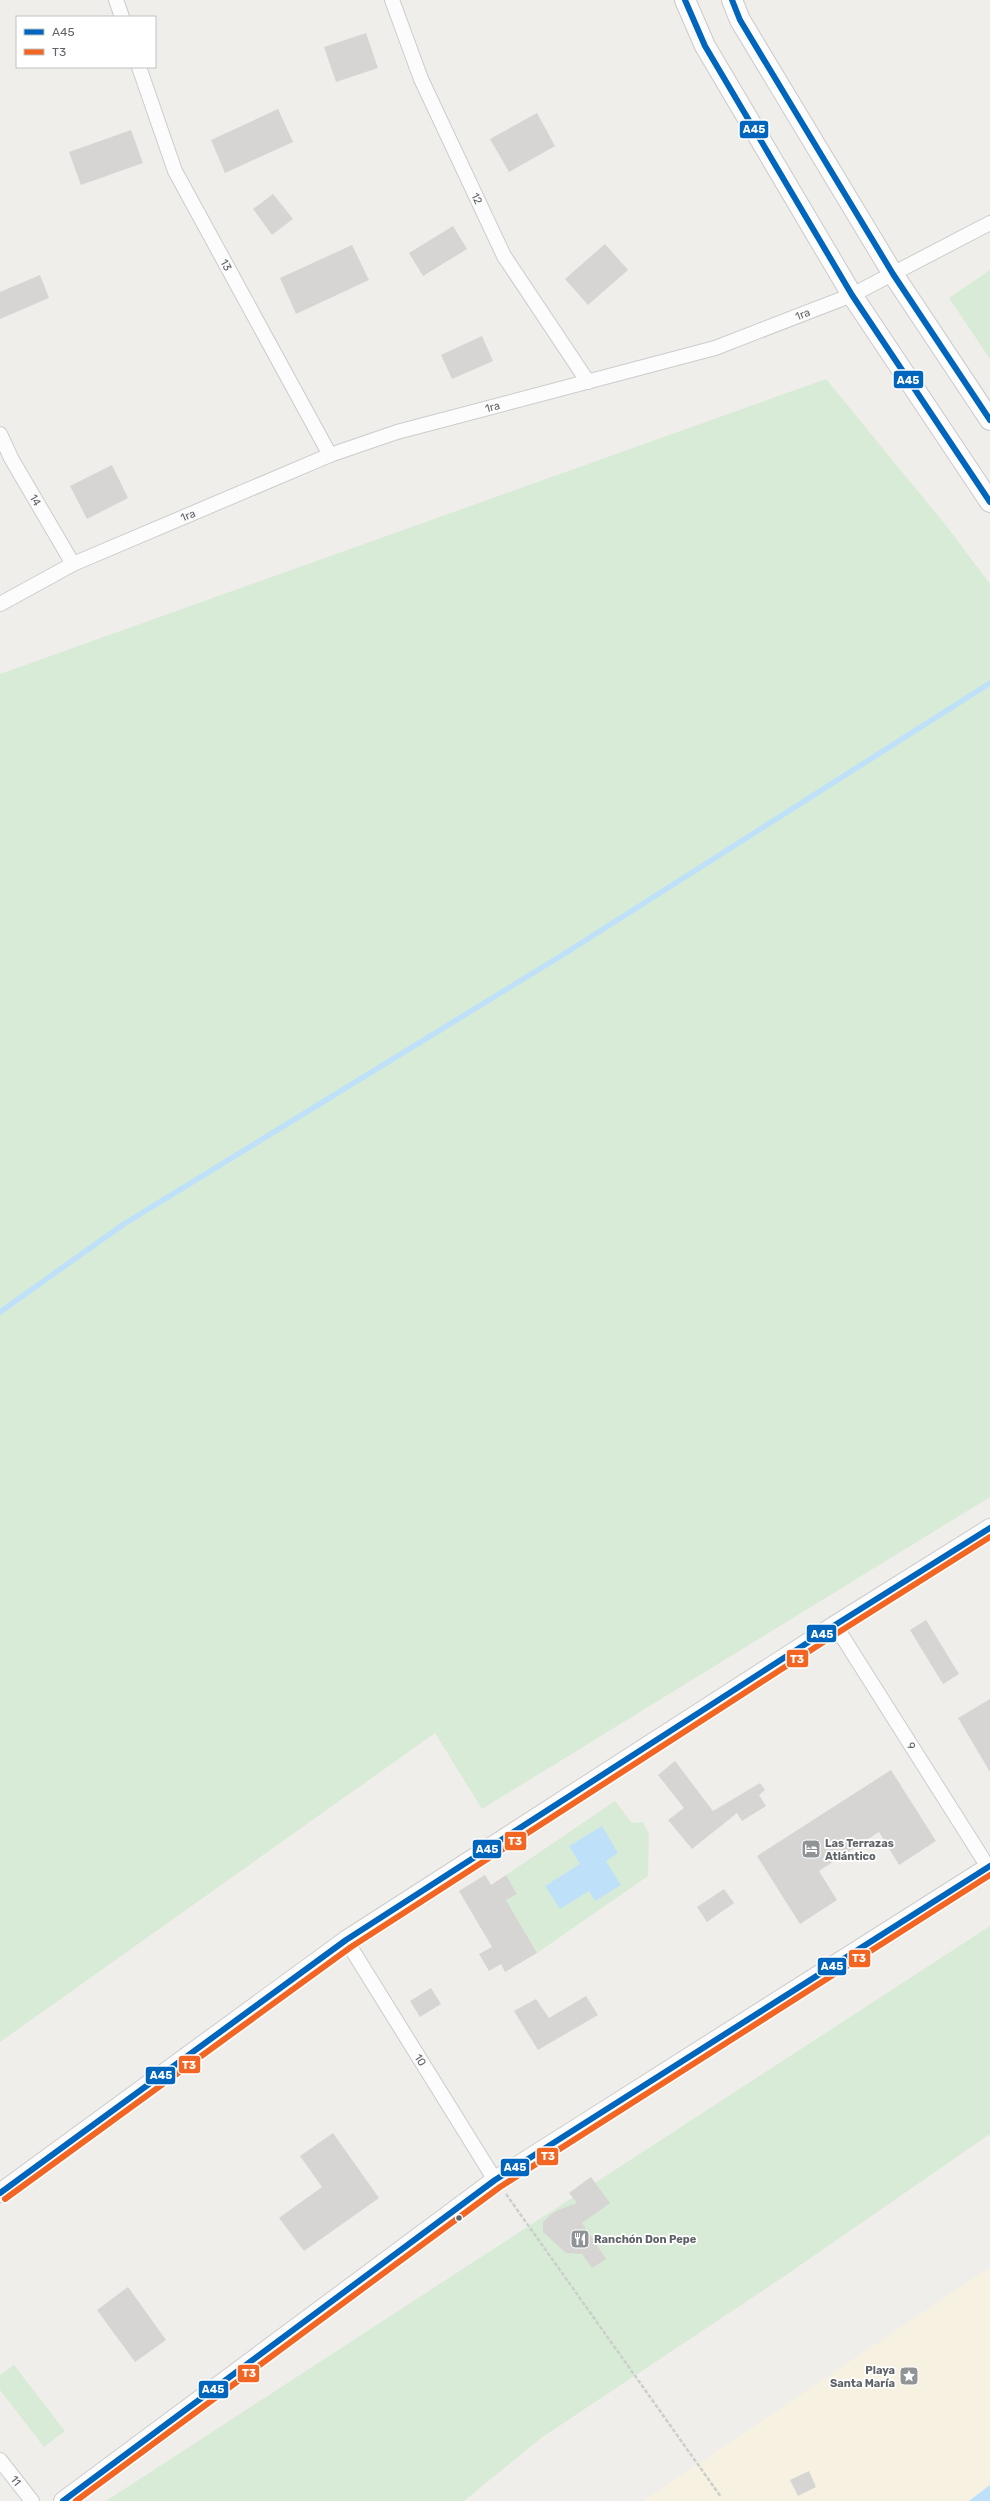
<svg xmlns="http://www.w3.org/2000/svg" width="990" height="2501" font-family="Rubik,sans-serif">
	<rect width="100%" height="100%" fill="#efeeea"/>
	<!-- green -->
	<path fill="#d8ebd6" d="M990,270v89l-41,-61z
		M826,379l122,149 42,56v913l-508,312 -47,-76 -435,309v-1368z
		M615,1801l17,22 11,-1 6,12 -1,42 -111,77 -31,-53 11,-6 -11,-19z
		M990,1926v208l-204,141 -245,163 -77,63h-358z
		M14,2365l51,66 -21,16 -44,-57v-15z"/>
	<!-- sand -->
	<path fill="#f6f1e1" d="M990,2267v218l-21,16h-326z"/>
	<!-- water -->
	<path fill="#bfe0f9" d="M602,1826l16,27 -12,8 15,24 -26,16 -6,-10 -29,18 -15,-23 35,-22 -11,-18z
		M990,2485v16h-21z"/>
	<g fill="none" stroke-linecap="round" stroke-linejoin="round">
		<!-- stream -->
		<path stroke="#bfe0f9" stroke-width="5.5" d="M0,1312l124,-88 440,-270 426,-271"/>
	</g>
	<!-- building -->
	<path fill="#d6d5d3" d="M366,33l12,35 -42,14 -12,-35z
		M278,109l15,33 -68,31 -14,-33z
		M537,113l18,33 -46,26 -19,-33z
		M131,130l12,33 -62,22 -12,-33z
		M273,194l20,25 -21,16 -19,-26z
		M453,226l14,23 -44,27 -14,-23z
		M605,244l23,26 -40,35 -23,-26z
		M352,245l17,35 -73,34 -16,-36z
		M40,275l9,23 -49,21v-27z
		M482,336l11,25 -41,18 -11,-24z
		M112,465l16,33 -41,21 -17,-33z
		M926,1620l33,54 -16,10 -33,-54z
		M990,1699v73l-32,-54z
		M675,1761l38,50 47,-28 5,7 -6,5 7,11 -24,15 -5,-8 -45,36 -24,-29 16,-12 -26,-33z
		M891,1770l45,71 -37,24 -20,-33 -60,39 18,29 -37,24 -43,-68z
		M485,1875l6,10 15,-10 11,19 -11,6 31,53 -32,19 -4,-8 -12,7 -10,-17 13,-7 -33,-56z
		M724,1889l10,14 -27,19 -10,-15z
		M431,1988l10,16 -21,13 -10,-16z
		M586,1996l12,19 -60,35 -24,-39 22,-12 13,19z
		M333,2133l46,65 -75,53 -25,-33 43,-31 -22,-31z
		M591,2177l19,26 -28,20 24,36 -14,9 -10,-14 -16,-1 -23,-21v-10l7,-7 8,-5 19,-7 -8,-10z
		M128,2287l38,53 -31,22 -38,-52z
		M809,2471l7,16 -18,9 -8,-16z"/>
	<g fill="none" stroke-linecap="round" stroke-linejoin="round">
		<defs>
			<g id="minor">
				<path d="M116,0l6,17"/>
				<path id="s1" d="M392,0l29,79 83,177 84,126"/>
				<path id="s2" d="M139,67l36,104 155,284"/>
				<path id="s3" d="M0,434l11,24 62,106"/>
				<path id="s4" d="M0,604l73,-40 257,-109 67,-23 318,-84 137,-53 138,-72"/>
				<path id="s5" d="M835,1625l153,242"/>
				<path id="s6" d="M346,1940l149,240"/>
				<path id="s7" d="M0,2460l32,41"/>
			</g>
			<path id="tertiary" d="M0,2193l346,-253 489,-315 155,-97
				M63,2501l432,-321 495,-314"/>
			<path id="secondary" d="M685,0l20,46 147,249 138,207
				M732,0l8,20 153,254 97,146"/>
		</defs>
		<!-- minor casing -->
		<use href="#minor" stroke="#cbcccc" stroke-width="16"/>
		<!-- tertiary casing -->
		<use href="#tertiary" stroke="#cbcccc" stroke-width="20"/>
		<!-- secondary casing -->
		<use href="#secondary" stroke="#cacacb" stroke-width="22"/>
		<!-- path -->
		<path stroke="#cacfcc" stroke-width="2.5" stroke-dasharray="4 2" stroke-linecap="butt" d="M506,2194l215,303"/>
		<!-- minor -->
		<use href="#minor" stroke="#fdfcfc" stroke-width="14"/>
		<!-- tertiary -->
		<use href="#tertiary" stroke="#fdfcfc" stroke-width="18"/>
		<!-- secondary -->
		<use href="#secondary" stroke="#fdfcfc" stroke-width="20"/>
		<defs>
			<path id="bus-1" d="M685,0l20,46 147,249 138,207
				M732,0l8,20 153,254 97,146
				M0,2193l346,-253 489,-315 155,-97
				M63,2501l432,-321 495,-314"/>
			<path id="bus-2" d="M5,2199l346,-252 488,-315 151,-95
				M76,2501l424,-314 490,-312"/>
		</defs>
		<!-- bus-1 casing -->
		<use href="#bus-1" stroke="#fff" stroke-width="9"/>
		<!-- bus-2 casing -->
		<use href="#bus-2" stroke="#fff" stroke-width="9"/>
		<!-- bus-1 -->
		<use href="#bus-1" stroke="#0065bd" stroke-width="6"/>
		<!-- bus-2 -->
		<use href="#bus-2" stroke="#f26522" stroke-width="6"/>
	</g>
	<!-- icons -->
	<defs>
		<symbol id="hotel-square" viewBox="-11 -11 22 22"><rect x="-9" y="-9" width="18" height="18" rx="4" fill="#919496" stroke="#fff"/><path d="M-6-4.5h1.5V1H6V5H4.5V3h-9V5H-6ZM-4 0a1.8 1.8 0 1 1 3.6 0ZM.5 0V-2.5h3Q6-2.5 6 0Z" fill="#fff"/></symbol>
		<symbol id="restaurant-square" viewBox="-11 -11 22 22"><rect x="-9" y="-9" width="18" height="18" rx="4" fill="#919496" stroke="#fff"/><path d="M-5-6h1v4h1v-4h1v4h1v-4h1v5L-1.5 .5V6h-2V.5L-5-1ZM5-6V6H3V1.5H1.5Q1.5-4 5-6Z" fill="#fff"/></symbol>
		<symbol id="sight-square" viewBox="-11 -11 22 22"><rect x="-9" y="-9" width="18" height="18" rx="4" fill="#919496" stroke="#fff"/><path d="M0-6L1.8-2.2L6-1.7L2.9 1.2L3.7 5.4L0 3.3L-3.7 5.4L-2.9 1.2L-6-1.7L-1.8-2.2Z" fill="#fff"/></symbol>
	</defs>
	<g fill-rule="evenodd">
		<use href="#hotel-square" x="800" y="1838" width="22" height="22"/>
		<use href="#restaurant-square" x="569" y="2228" width="22" height="22"/>
		<use href="#sight-square" x="898" y="2365" width="22" height="22"/>
	</g>
	<!-- markers -->
	<circle fill="#5f6368" stroke="#fff" stroke-width="1.5" cx="459" cy="2218" r="3.5"/>
	<g text-anchor="middle" stroke-width="3.5" stroke-linejoin="round" paint-order="stroke">
		<!-- street labels -->
		<g font-size="11" fill="#5f6368" stroke="#fff">
			<text dy="4" stroke="none"><textPath href="#s1" startOffset="216">12</textPath></text>
			<text dy="4" stroke="none"><textPath href="#s2" startOffset="217">13</textPath></text>
			<text dy="4" stroke="none"><textPath href="#s4" startOffset="856">1ra</textPath></text>
			<text dy="4" stroke="none"><textPath href="#s4" startOffset="532">1ra</textPath></text>
			<text dy="4" stroke="none"><textPath href="#s3" startOffset="75">14</textPath></text>
			<text dy="4" stroke="none"><textPath href="#s4" startOffset="208">1ra</textPath></text>
			<text dy="4" stroke="none"><textPath href="#s5" startOffset="143">9</textPath></text>
			<text dy="4" stroke="none"><textPath href="#s6" startOffset="141">10</textPath></text>
			<text dy="4" stroke="none"><textPath href="#s7" startOffset="26">11</textPath></text>
		</g>
		<!-- poi labels -->
		<g font-size="11" font-weight="bold" fill="#5f6368" stroke="#fff" text-anchor="start">
			<text x="825" y="1847">Las Terrazas<tspan x="825" dy="13">Atlántico</tspan></text>
			<text x="594" y="2243">Ranchón Don Pepe</text>
			<text x="895" y="2374" text-anchor="end">Playa<tspan x="895" dy="13">Santa María</tspan></text>
		</g>
	</g>
	<g stroke="#fff" stroke-width="1.5">
		<rect x="739" y="120" width="30" height="19" rx="4" fill="#0065bd"/>
		<rect x="893" y="370" width="31" height="19" rx="4" fill="#0065bd"/>
		<rect x="806" y="1624" width="31" height="19" rx="4" fill="#0065bd"/>
		<rect x="786" y="1649" width="23" height="19" rx="4" fill="#f26522"/>
		<rect x="504" y="1831" width="23" height="20" rx="4" fill="#f26522"/>
		<rect x="472" y="1839" width="30" height="20" rx="4" fill="#0065bd"/>
		<rect x="848" y="1949" width="23" height="19" rx="4" fill="#f26522"/>
		<rect x="817" y="1957" width="30" height="19" rx="4" fill="#0065bd"/>
		<rect x="178" y="2055" width="23" height="19" rx="4" fill="#f26522"/>
		<rect x="145" y="2066" width="31" height="19" rx="4" fill="#0065bd"/>
		<rect x="536" y="2147" width="23" height="19" rx="4" fill="#f26522"/>
		<rect x="500" y="2158" width="30" height="19" rx="4" fill="#0065bd"/>
		<rect x="237" y="2364" width="23" height="19" rx="4" fill="#f26522"/>
		<rect x="198" y="2380" width="31" height="19" rx="4" fill="#0065bd"/>
	</g>
	<g font-size="11" text-anchor="middle" font-weight="bold" fill="#fff">
		<text x="754" y="133">A45</text>
		<text x="908" y="384">A45</text>
		<text x="822" y="1638">A45</text>
		<text x="797" y="1663">T3</text>
		<text x="515" y="1845">T3</text>
		<text x="487" y="1853">A45</text>
		<text x="859" y="1962">T3</text>
		<text x="832" y="1970">A45</text>
		<text x="189" y="2069">T3</text>
		<text x="161" y="2079">A45</text>
		<text x="548" y="2160">T3</text>
		<text x="515" y="2171">A45</text>
		<text x="249" y="2377">T3</text>
		<text x="213" y="2393">A45</text>
	</g>
	<!-- legend -->
	<rect x="16" y="16" width="140" height="52" fill="#ffffff" stroke="#bfc1c3"/>
	<rect x="24" y="29" width="20" height="6" fill="#0065bd" stroke="#bfc1c3"/>
	<text x="52" y="36" font-size="12" fill="#5f6368">A45</text>
	<rect x="24" y="49" width="20" height="6" fill="#f26522" stroke="#bfc1c3"/>
	<text x="52" y="56" font-size="12" fill="#5f6368">T3</text>
</svg>
